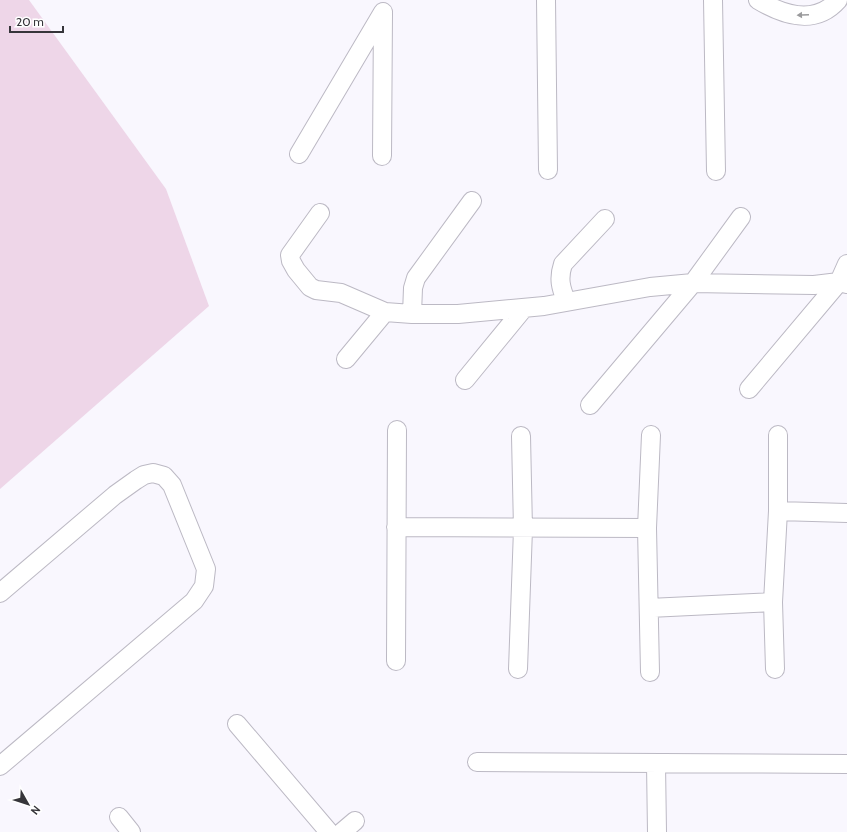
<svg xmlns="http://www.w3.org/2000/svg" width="847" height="832" font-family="Cabin,sans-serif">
	<rect width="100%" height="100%" fill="#f9f7fe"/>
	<!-- green -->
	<path fill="#eed6e8" d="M0,0h29l137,189 43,117 -209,183z"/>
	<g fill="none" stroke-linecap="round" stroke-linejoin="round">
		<defs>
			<path id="minor" d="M546,0l2,170
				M713,0l3,171
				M758,0c25,15 57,26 80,0
				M299,154l84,-142
				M382,156l1,-143
				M320,213l-30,42 1,6 5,9 14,17 6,3 25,3 44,19 27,2h46l86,-8 106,-19 43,-4 121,2 25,-3 8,2
				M566,301c-5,-13 -8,-22 -3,-37l42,-45
				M412,314l1,-26 3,-10 56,-77
				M346,359l39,-47
				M465,380l59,-72
				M749,389l90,-107 8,-18
				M590,405l103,-122 48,-66
				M778,511l69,2
				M396,527l251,1
				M0,593l115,-98 21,-15 8,-5 9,-2 11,3 8,9 34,84 -2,17 -10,15 -194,165
				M649,608l124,-6
				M396,661l1,-231
				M518,669l5,-140 -2,-93
				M775,669l-2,-67 5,-91v-76
				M650,672l-3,-144 4,-93
				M237,724l92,108
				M477,762l370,2
				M656,764l1,68
				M119,817l12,15
				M342,832l13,-11"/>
		</defs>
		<!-- minor casing -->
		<use href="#minor" stroke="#bcb9c4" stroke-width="20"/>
		<!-- minor -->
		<use href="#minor" stroke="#fff" stroke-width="18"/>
	</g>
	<!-- one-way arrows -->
	<defs><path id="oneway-solid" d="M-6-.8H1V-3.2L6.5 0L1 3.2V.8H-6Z"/></defs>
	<use fill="#9a9a9c" href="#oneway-solid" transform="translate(803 15) rotate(178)"/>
	<!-- north arrow -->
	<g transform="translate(28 804) rotate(129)" stroke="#ffffff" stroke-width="3" paint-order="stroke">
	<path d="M0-3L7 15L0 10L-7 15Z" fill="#36353a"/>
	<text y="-6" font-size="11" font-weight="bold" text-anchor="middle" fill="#36353a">N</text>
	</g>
	<!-- scale -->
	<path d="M10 26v6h53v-6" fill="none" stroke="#36353a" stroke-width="2"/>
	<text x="16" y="26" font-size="12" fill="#36353a" stroke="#ffffff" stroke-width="3" paint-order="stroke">20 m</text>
</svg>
